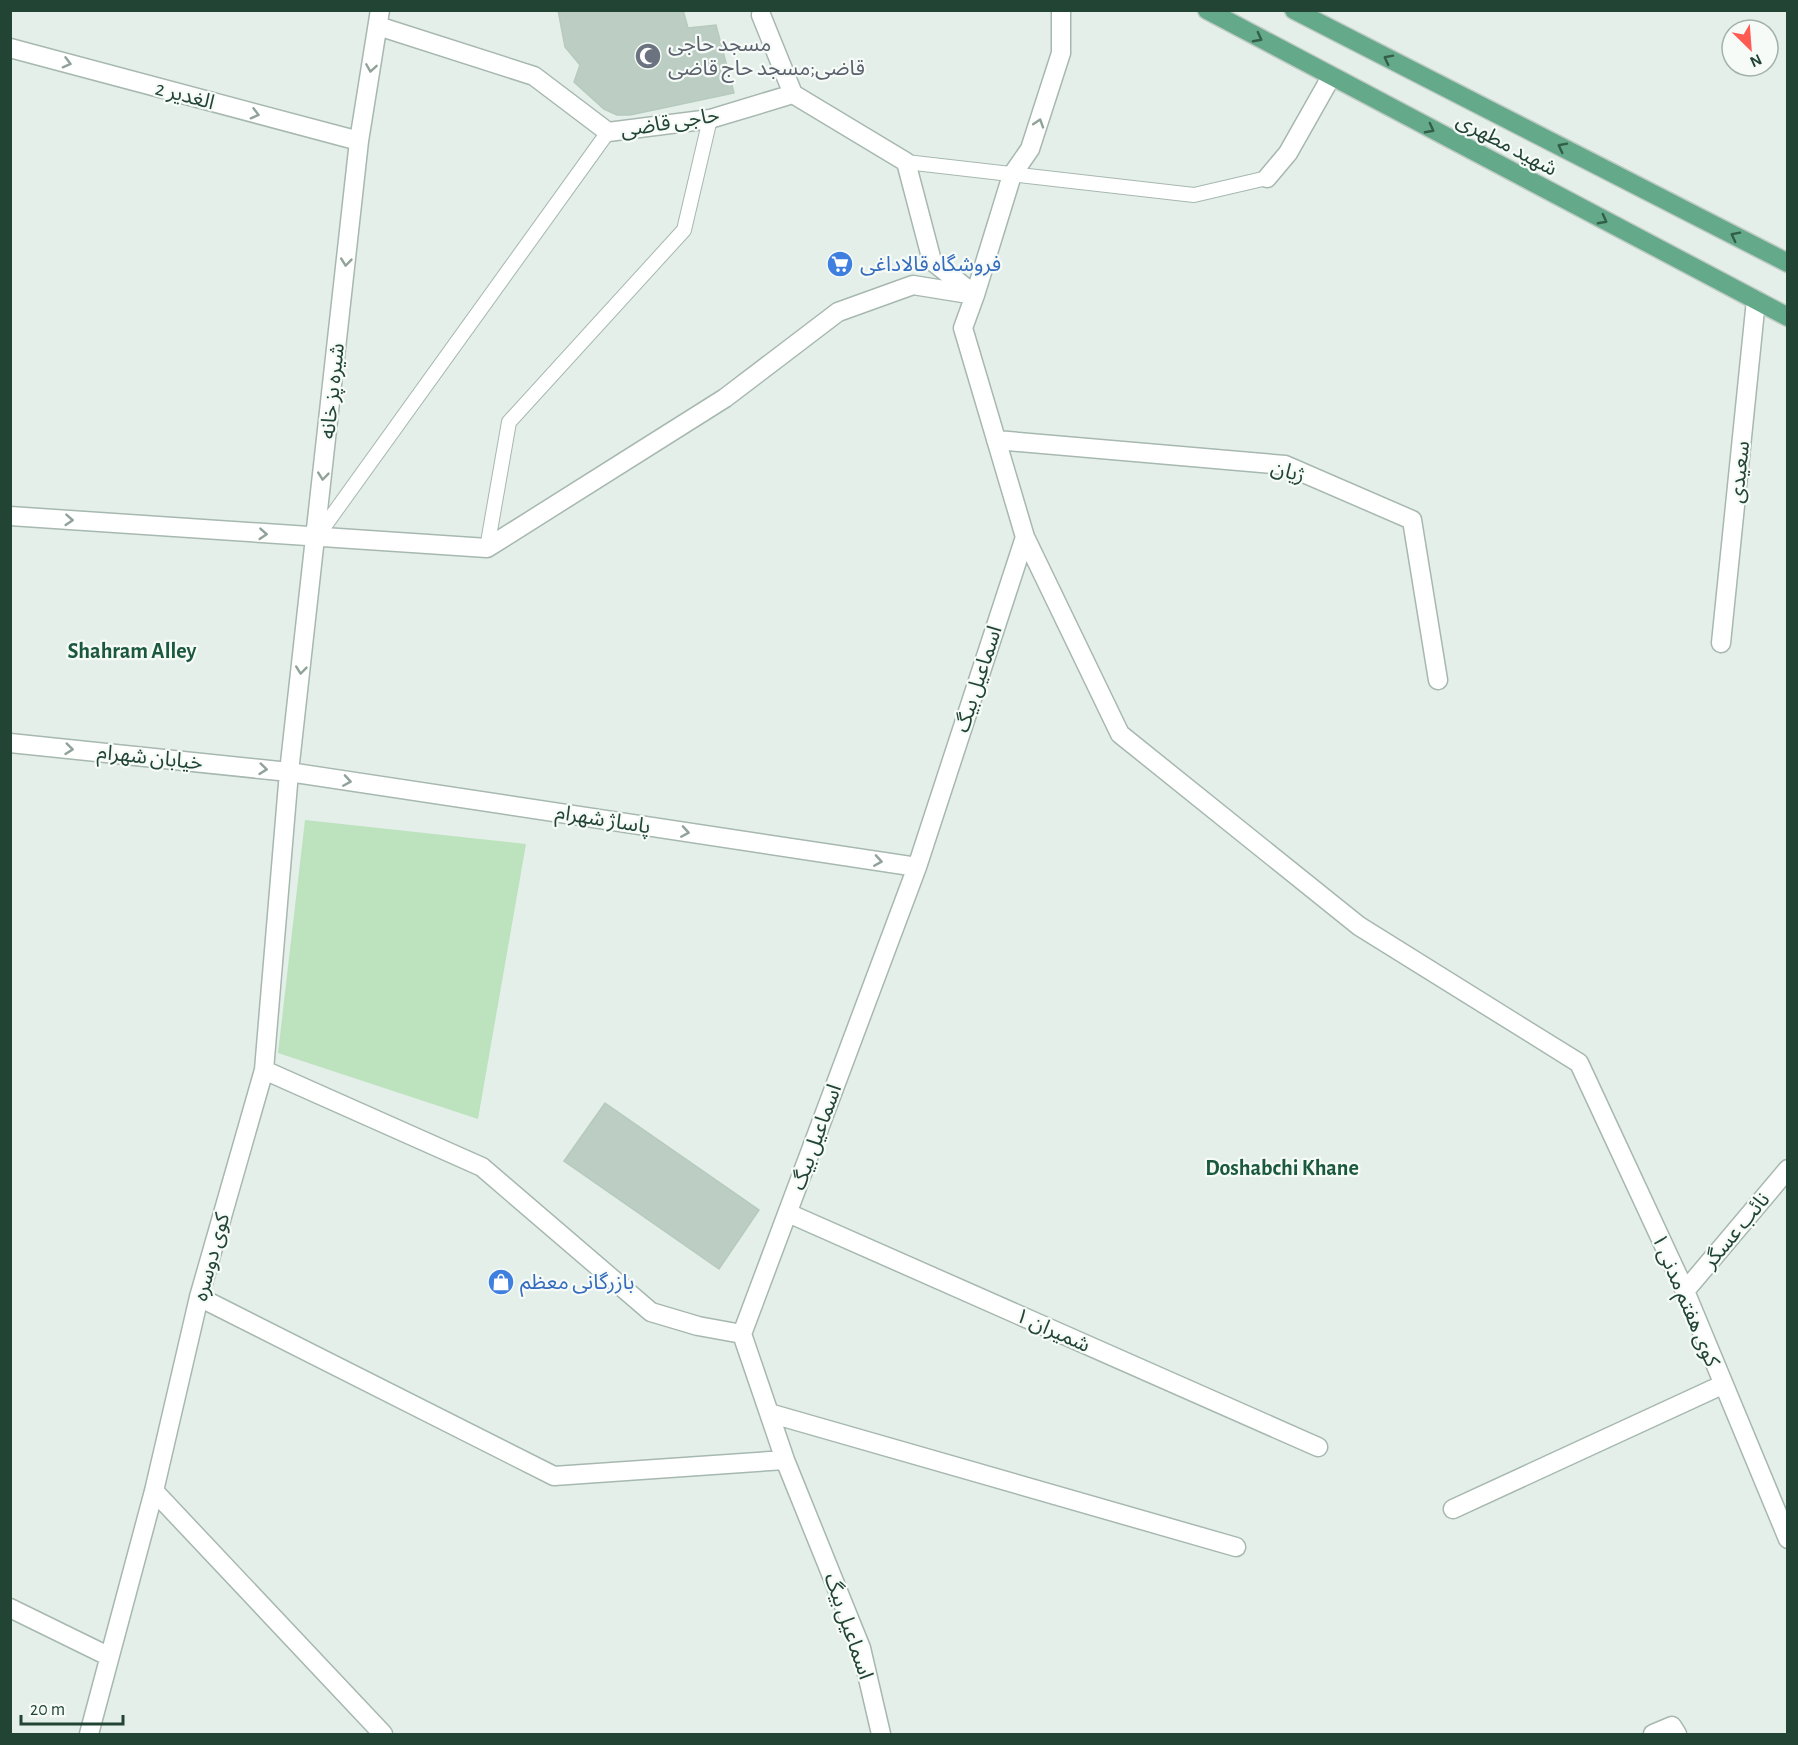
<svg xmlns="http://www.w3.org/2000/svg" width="1798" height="1745" font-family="'Alegreya Sans','Noto Sans Arabic',sans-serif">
	<rect width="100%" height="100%" fill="#e5efe9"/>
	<!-- green -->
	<path fill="#bce3be" d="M305,820l221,24 -48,275 -200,-66z"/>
	<!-- building -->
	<path fill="#bccec4" stroke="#b6cabe" stroke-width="1.5" d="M558,10h125l5,18 28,-3 18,68 -104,22h-13l-13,-6 -30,-27 6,-17 -15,-18z
		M605,1103l154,107 -40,59 -155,-108z"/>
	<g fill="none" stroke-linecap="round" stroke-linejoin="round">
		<defs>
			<path id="service" d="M906,162l288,33 73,-17
				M316,538l292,-406
				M487,548l22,-126 175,-192 26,-111"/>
			<path id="minor" d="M378,26l156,50 74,56 102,-13 83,-25 -32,-79
				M10,48l349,93
				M793,94l113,68 26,99 43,34 -12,33 62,209 95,197 239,192 220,137 106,228 103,248
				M1267,178l21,-25 43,-76
				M996,440l289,25 127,55 26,160
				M10,516l477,32 238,-150 113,-86 75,-27 62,10 37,-120 18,-26 31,-96v-43
				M1721,643l35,-343
				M10,743l279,29 628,95
				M264,1070l218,97 169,145 47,14 44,8
				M788,1213l530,234
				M1685,1291l103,-122
				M199,1297l355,179 231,-16
				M769,1413l467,134
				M154,1491l229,243
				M1453,1509l269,-124
				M10,1608l98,48
				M89,1734l65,-243 45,-194 65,-227 25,-298 70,-631 21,-131
				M881,1734l-20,-86 -76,-188 -43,-126 175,-467 108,-330
				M1653,1734l19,-8 5,8"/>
			<path id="primary" d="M1207,10l581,307
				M1294,10l494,253"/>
		</defs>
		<!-- service casing -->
		<use href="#service" stroke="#a6b8af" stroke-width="16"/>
		<!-- minor casing -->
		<use href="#minor" stroke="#a6b8af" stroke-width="21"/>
		<!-- primary casing -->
		<use href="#primary" stroke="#c1cbc6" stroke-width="21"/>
		<!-- service -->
		<use href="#service" stroke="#fff" stroke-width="14"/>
		<!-- minor -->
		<use href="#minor" stroke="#fff" stroke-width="18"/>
		<!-- primary -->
		<use href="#primary" stroke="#64aa8a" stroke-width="18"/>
	</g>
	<!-- one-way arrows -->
	<defs><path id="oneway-chevron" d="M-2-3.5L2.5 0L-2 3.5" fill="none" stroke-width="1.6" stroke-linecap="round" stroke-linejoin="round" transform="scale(1.5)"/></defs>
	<g stroke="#325e4a">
		<use href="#oneway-chevron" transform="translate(1258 38) rotate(28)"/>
		<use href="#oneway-chevron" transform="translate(1388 59) rotate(-153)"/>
		<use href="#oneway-chevron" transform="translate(1430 129) rotate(28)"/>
		<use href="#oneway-chevron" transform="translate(1562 147) rotate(-153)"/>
		<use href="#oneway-chevron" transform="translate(1603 220) rotate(28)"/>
		<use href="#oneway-chevron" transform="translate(1735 236) rotate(-153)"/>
	</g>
	<g stroke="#90a29a">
		<use href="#oneway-chevron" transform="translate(67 63) rotate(15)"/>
		<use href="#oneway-chevron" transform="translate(371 68) rotate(99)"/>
		<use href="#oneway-chevron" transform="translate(255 114) rotate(15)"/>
		<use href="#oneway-chevron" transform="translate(1039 123) rotate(-72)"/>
		<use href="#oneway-chevron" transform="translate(346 262) rotate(96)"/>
		<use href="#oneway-chevron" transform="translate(323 476) rotate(96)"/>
		<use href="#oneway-chevron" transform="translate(69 520) rotate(4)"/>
		<use href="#oneway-chevron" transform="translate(263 534) rotate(4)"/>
		<use href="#oneway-chevron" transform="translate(301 670) rotate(96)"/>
		<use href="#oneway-chevron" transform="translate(69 749) rotate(6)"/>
		<use href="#oneway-chevron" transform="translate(263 769) rotate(6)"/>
		<use href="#oneway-chevron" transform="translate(347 781) rotate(9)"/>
		<use href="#oneway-chevron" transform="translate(685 832) rotate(9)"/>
		<use href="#oneway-chevron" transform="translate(878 861) rotate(9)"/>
	</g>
	<!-- icons -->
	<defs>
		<symbol id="mosque-disc" viewBox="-11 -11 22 22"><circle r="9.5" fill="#6b7280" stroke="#f6fbf8"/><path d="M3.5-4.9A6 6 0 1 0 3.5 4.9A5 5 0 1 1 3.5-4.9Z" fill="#fff"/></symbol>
		<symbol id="supermarket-disc" viewBox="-11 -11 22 22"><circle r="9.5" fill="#3f7fe0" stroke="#f6fbf8"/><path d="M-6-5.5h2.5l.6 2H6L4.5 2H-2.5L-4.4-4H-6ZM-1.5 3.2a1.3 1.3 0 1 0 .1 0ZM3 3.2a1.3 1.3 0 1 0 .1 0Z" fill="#fff"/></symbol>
		<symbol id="shop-disc" viewBox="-11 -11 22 22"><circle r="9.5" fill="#3f7fe0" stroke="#f6fbf8"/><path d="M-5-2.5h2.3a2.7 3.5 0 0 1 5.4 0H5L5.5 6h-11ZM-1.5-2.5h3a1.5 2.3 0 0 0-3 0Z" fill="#fff"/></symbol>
	</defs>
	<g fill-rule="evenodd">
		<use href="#mosque-disc" x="633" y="41" width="30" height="30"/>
		<use href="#supermarket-disc" x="825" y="249" width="30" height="30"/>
		<use href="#shop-disc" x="486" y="1267" width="30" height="30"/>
	</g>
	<g text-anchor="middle" stroke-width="4.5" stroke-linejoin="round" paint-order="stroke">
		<!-- worship labels -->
		<g font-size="21" fill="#5b616d" stroke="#f6fbf8" text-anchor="start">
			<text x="668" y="51">مسجد حاجی<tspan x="668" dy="24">قاضی;مسجد حاج قاضی</tspan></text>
		</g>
		<!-- street labels -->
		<g font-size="21" fill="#214434" stroke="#f6fbf8">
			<text transform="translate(185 95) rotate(15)" y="7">2 الغدیر</text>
			<text transform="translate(670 122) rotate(-9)" y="7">حاجی قاضی</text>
			<text transform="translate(1507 144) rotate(28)" y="7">شهید مطهری</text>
			<text transform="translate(332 391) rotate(-84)" y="7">شیره پز خانه</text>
			<text transform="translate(1288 471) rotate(16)" y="7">ژیان</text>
			<text transform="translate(1739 472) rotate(-84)" y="7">سعیدی</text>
			<text transform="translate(978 679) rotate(-72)" y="7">اسماعیل بیگ</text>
			<text transform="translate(150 757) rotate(6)" y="7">خیابان شهرام</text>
			<text transform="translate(603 819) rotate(9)" y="7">پاساژ شهرام</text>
			<text transform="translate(816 1137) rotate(-70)" y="7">اسماعیل بیگ</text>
			<text transform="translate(1736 1230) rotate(-50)" y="7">نائب عسگر</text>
			<text transform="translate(211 1257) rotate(-75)" y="7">کوی دوسره</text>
			<text transform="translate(1686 1300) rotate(67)" y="7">کوی هفتم مدنی ۱</text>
			<text transform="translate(1053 1330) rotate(24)" y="7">شمیران ۱</text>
			<text transform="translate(849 1626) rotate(71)" y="7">اسماعیل بیگ</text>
		</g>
		<!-- shop labels -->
		<g font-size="21" fill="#366cbe" stroke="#f6fbf8" text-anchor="start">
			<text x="860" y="271">فروشگاه قالاداغی</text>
			<text x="520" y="1289">بازرگانی معظم</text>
		</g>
		<!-- neighbourhood labels -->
		<g font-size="22" font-weight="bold" fill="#1a593d" stroke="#f6fbf8">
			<text x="132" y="658">Shahram Alley</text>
			<text x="1282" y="1175">Doshabchi Khane</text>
		</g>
	</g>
	<!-- border -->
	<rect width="1798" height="1745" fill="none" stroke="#214434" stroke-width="24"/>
	<!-- north arrow -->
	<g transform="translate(1750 48) rotate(155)"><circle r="28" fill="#f6fbf8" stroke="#a1b2aa" stroke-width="1.5"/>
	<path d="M0-4.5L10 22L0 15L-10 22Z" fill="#ff5b53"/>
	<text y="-9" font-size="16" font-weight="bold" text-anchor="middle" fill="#214434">N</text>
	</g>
	<!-- scale -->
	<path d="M21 1715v9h102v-9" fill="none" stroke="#214434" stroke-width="3"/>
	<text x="30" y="1715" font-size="18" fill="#214434" stroke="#f6fbf8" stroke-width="4.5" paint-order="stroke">20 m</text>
</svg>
